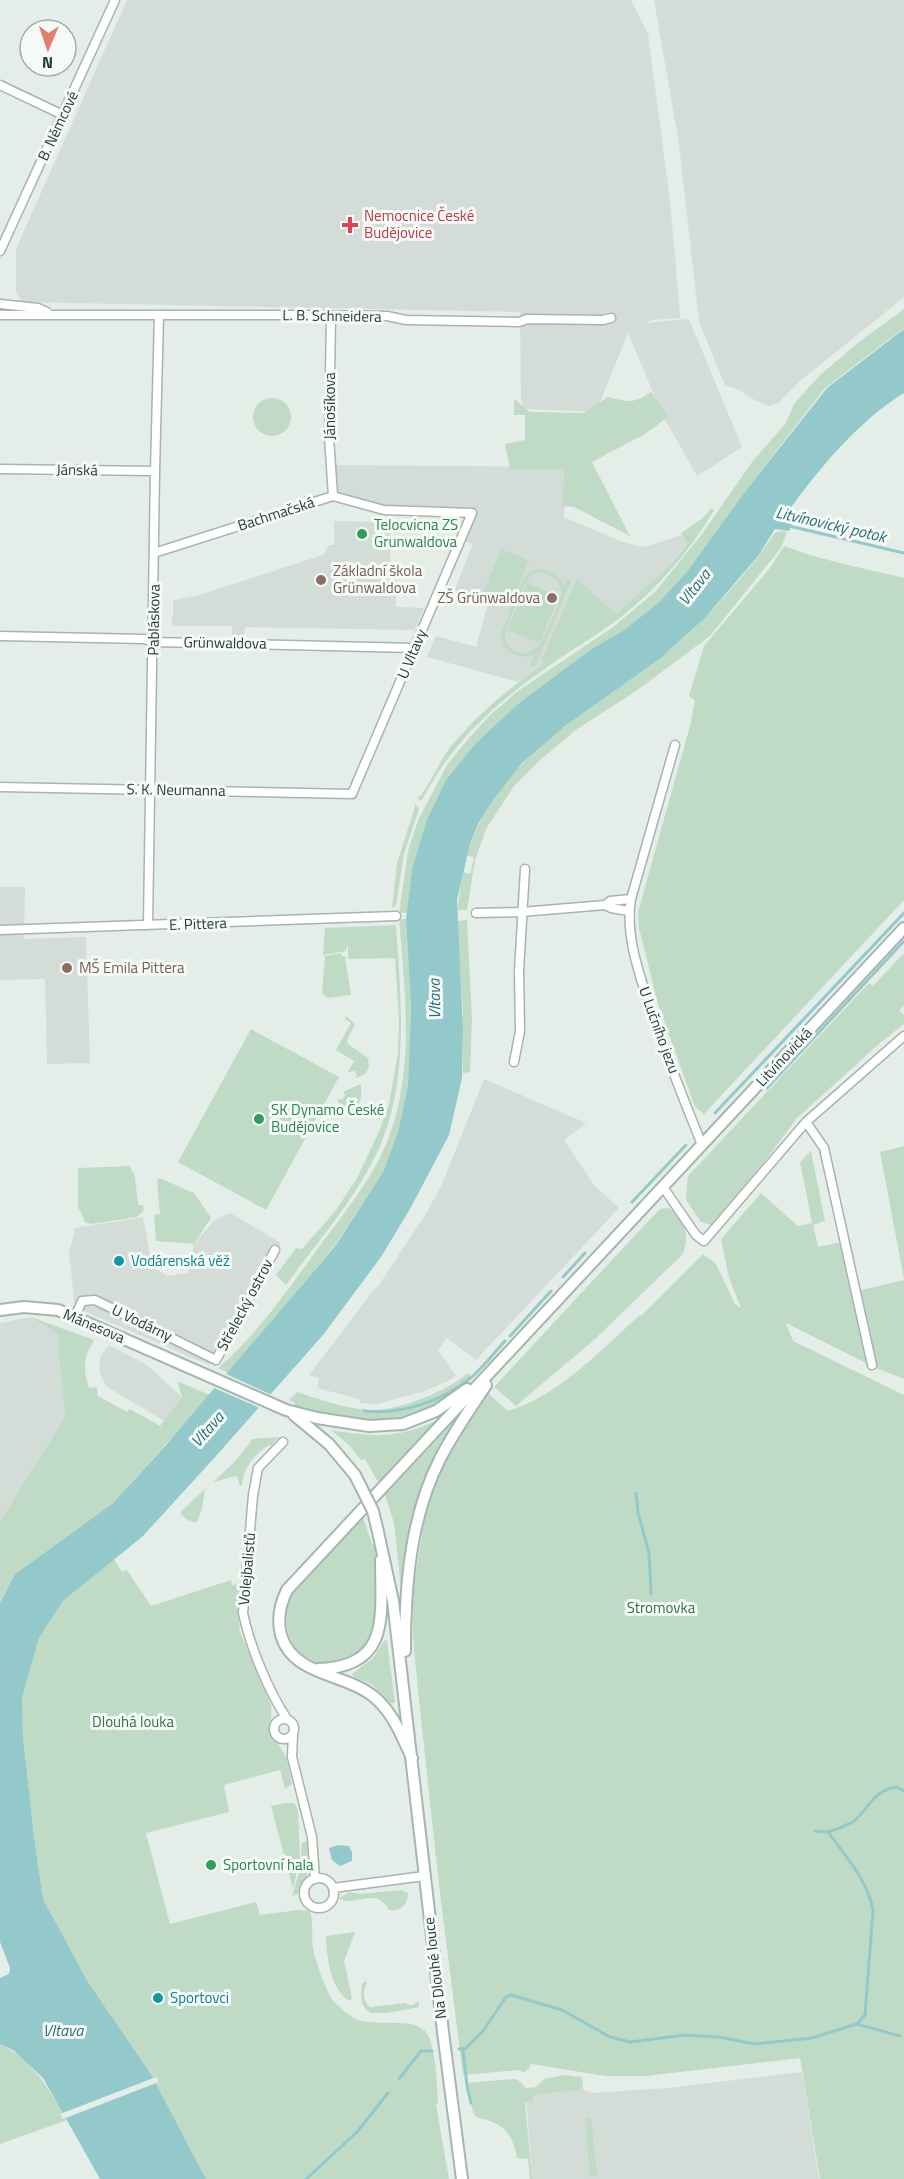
<svg xmlns="http://www.w3.org/2000/svg" width="904" height="2179" font-family="'Titillium Web',sans-serif">
	<rect width="100%" height="100%" fill="#e5ede8"/>
	<!-- built -->
	<path fill="#d3dcd7" d="M127,0h504l17,34 22,167 10,113v4l-28,2 -6,3 43,-4 53,128 -45,29 -34,-60 -35,-83 -32,79 -73,-3 -2,-11 -1,-86 -498,-10 -6,-11v-42z
		M654,0h250v297l-104,84 -22,22 -10,3 -12,-5 -17,-11 -14,-5 -26,-63 -20,-178z
		M331,465l235,2 -2,50 61,26 21,4 35,-12 6,8 -16,21 -60,55 -93,63 -91,-25 9,-21 40,11 12,-44 -35,-9 20,-50 -11,-4 10,-27 -88,-3 -51,-14z
		M334,521l56,1v44h7l-1,41 28,1 -9,22 -170,-3 -1,8h-12v-9h-59l-2,-9h2v-17l23,-4 127,-41 6,-10h5z
		M0,887h25l-1,52 62,-2 4,126 -43,1 -2,-85 -45,1z
		M484,1079l102,44 -22,17 30,45 25,23 -143,152 -29,-22 -9,12 18,26 -10,6 -21,9 -48,13 -17,-1 -1,-4 -42,-11 2,-10 -10,-3 64,-84 6,-6 48,-73 15,-28z
		M230,1213l51,30 -42,82 -30,40 -134,-58 -6,-54 6,-25 68,-11 9,49 15,10 21,-3 6,-29 21,-24z
		M31,1317l26,17 8,83 -65,104v-198z
		M109,1345l38,20 35,32 -18,24 -58,-35 -6,-12 -1,-9 2,-9z
		M802,2072l17,107h-287l-6,-85 56,-5 10,4 76,-5z"/>
	<!-- green -->
	<path fill="#c0dbc5" fill-rule="evenodd" d="M904,309v19l-79,60 -81,105 -58,80 -28,30 -34,27 -34,20 -71,53 -42,39 -65,127 -5,44h-8l9,-62 10,-31 29,-55 22,-27 20,-22 29,-25 95,-64 42,-35 47,-58 50,-72 34,-39 8,-19 25,-28 40,-34z
		M651,392l17,25 -23,17 -53,28 38,74 -56,-29 -11,-1 1,-36 -54,-1 -5,-25 20,-4v-25h-11v-16l16,13 54,1 24,-16c20,5 26,7 43,-5z
		M253 417a19 19 0 1 1 38 0a19 19 0 1 1-38 0Z
		M711,508l3,2c-23,40 -53,74 -89,104 -22,18 -48,32 -72,49 -55,38 -99,76 -131,137l-5,-1c10,-8 22,-37 32,-50 28,-35 60,-61 96,-86l-4,-2 36,-82 39,35 55,-50 16,-20 -6,-11 22,-15z
		M784,531l3,1 -6,16 -71,88 -74,55 -59,38 -38,32 -25,25 -28,43 -11,31 -8,50h-10l6,-38 7,2 4,-17 -7,-1c22,-83 99,-132 165,-178 14,-11 31,-21 44,-33 30,-26 56,-56 81,-87 7,-9 12,-18 19,-26z
		M784,546c39,15 80,22 120,32v322l-200,214 -9,-7 -37,-103 -19,-76 -1,-16 52,-186 5,-26 -6,-4 15,-50 66,-78z
		M501,549l28,11 -18,43 -28,-10z
		M537,569c12,0 22,4 27,16l3,-6 4,2 -36,86 -5,-2 4,-10c-18,6 -35,-5 -32,-25l21,-50 6,-7zM537,573c15,-1 25,8 24,23 -7,17 -20,66 -44,56 -6,-2 -11,-8 -12,-14 -1,-9 18,-52 24,-60 3,-3 4,-3 8,-5z
		M527,583l32,14 -20,46 -32,-13z
		M414,803l5,6 -15,45 -8,51 -4,3 5,-45 18,-56z
		M399,919h7l5,88 -3,78 -10,47 -15,40 -47,72 -108,129 -10,-5c37,-31 65,-72 93,-110 27,-38 60,-75 77,-119 27,-69 17,-147 11,-220z
		M467,920l5,99 -2,53 -7,1v-62l-6,-90z
		M396,925c5,73 13,150 -15,219 -22,51 -62,96 -95,141l-10,-10 20,-27 6,1 34,-39 21,-32 21,-44 11,-30 9,-52 1,-33 -4,-61 -47,1v-15l-2,7 -23,4 2,-27z
		M341,953l1,3h3l6,39 -24,3 -5,-5 3,-37z
		M904,953v52l-5,6 5,4v9l-24,19 -83,75 -35,47 -51,60 -10,-3 -15,-22 2,-24 181,-193 4,3z
		M346,1016l9,8 -8,16 1,4 20,14 1,10 -4,6 -11,5 3,-3 -2,-5 -7,1 6,-11 -18,-11 15,-27 -6,-4z
		M251,1029l88,48 -73,133 -88,-48z
		M361,1084v13l-4,13 -3,1 -16,-9 1,-3 3,1 3,-5 -2,-3z
		M904,1146v133l-24,-127z
		M811,1151l14,70 -12,4 5,22 24,-5 11,50 51,-12v99l-28,-11 -90,-45 7,18 111,54v784h-84l-20,-121 -154,18h-41l-74,-12 -2,5 -4,1 1,3 -8,-3 -55,5 -24,-190 -21,-194 -5,-53v-49l12,-70 9,-34 12,-28 28,-46 14,-18 20,18c50,-15 94,-62 132,-96l1,1 62,-62 13,10 19,40 6,4 -12,-30 -8,-39 40,-46 37,33 14,-3 -12,-61z
		M130,1166l5,11 3,28h5l1,5 -7,7 -46,7 -6,-2 -7,-15v-39z
		M159,1178l35,15 17,25 -17,26 -38,-3 -2,-26 6,-1 -3,-33z
		M668,1208c19,8 21,29 15,46l-88,85 -79,67 -22,-19 145,-156 21,-22z
		M31,1317l63,23c-11,19 -11,27 -5,48l8,-1 1,9 29,16 3,-3 30,17 22,-29 -5,-16 33,14 -98,109 -97,70 -15,29v-82l65,-104 -8,-83z
		M468,1373l4,4c-44,39 -75,53 -134,40 -15,-3 -30,-5 -44,-12l1,-2 -6,-3 8,-8c24,8 47,16 72,18 27,2 79,-19 99,-37z
		M461,1414l-19,30 -40,153 -8,-74 -9,-28z
		M439,1419l-60,65 -14,-25 -4,1 -11,-14 -19,-16c41,7 70,9 108,-11z
		M279,1437l-8,9 -2,-1c-15,10 -25,21 -27,40l-2,1 -3,-10c-48,9 -24,18 -41,47l-10,-4 -6,-6c24,-25 54,-45 72,-74z
		M363,1517l9,27 3,1c1,18 5,81 -4,96 -36,52 -111,8 -75,-53z
		M114,1559l8,13 5,-2 24,36 80,-26 1,5 7,-1 -1,27 2,21 31,73 1,28 15,26 5,25 -7,5 -5,-19 -56,15 5,27 -83,21 24,91 86,-22 4,13 39,-5 11,1c4,13 1,24 3,37 2,11 13,44 20,52 5,6 14,14 21,18 19,11 63,-4 74,17 8,16 9,50 10,69h-2l13,75h-243l-55,-105 -63,-92 -45,-83 -9,-63 -11,-100 -1,-38 17,-60 24,-37z
		M387,1640l8,63h-4l-20,-19 -17,-7 -2,-3 21,-16 11,-17z
		M285,1803h9l4,7 2,48 -7,31 -22,-83z
		M307,1841c0,16 6,51 -15,55l8,-27 2,-26z
		M401,1890l7,3c0,11 -7,19 -19,17 -14,-25 -34,-1 -50,-12l11,-6 10,2z
		M355,1932l-11,29 8,37 -2,3c-19,-9 -24,-46 -24,-65z
		M365,1981l2,3c-5,8 -4,17 3,23l37,-4v2h7l1,-2 4,-1v5l-32,6h-16c-12,-6 -10,-18 -9,-29z
		M0,2044c33,16 49,45 67,76l-67,24z
		M565,2075l17,2 1,12 -50,6v6l-8,1 7,77h-2l-2,-20 -11,-1c-4,-20 -9,-31 -30,-38 -5,-2 -8,-1 -13,-5l-9,-32 48,-4 5,1 8,8 10,-1 8,-8z
		M591,2117l6,59 -7,1 -5,-59z"/>
	<!-- water -->
	<path fill="#94c9cb" d="M904,329v64c-46,28 -88,79 -119,123l10,2 -6,13 -14,-2 -17,27 -53,62 -43,39 -97,69 -43,37 -29,37 -15,24 -8,20 -13,56 6,129 -1,49 -13,57 -39,74 -29,48 -58,78 -107,121 -73,80 -80,65 -24,37 -17,60 1,38 11,100 9,63 45,83 63,92 55,105h-106l-57,-101 -30,-28 -13,-6v-66l9,-4 1,-6 -10,-26v-339l15,-29 97,-70 54,-59 170,-200 47,-73 15,-40 10,-47 3,-78 -5,-88 6,-50 15,-49 19,-40 31,-38 42,-39 71,-53 34,-20 34,-27 28,-30 58,-80 83,-105z
		M338,1845l11,1 3,6v9l-12,5 -8,-6 -3,-12z"/>
	<!-- pier -->
	<path fill="#e5ede8" d="M224,1373l50,23 -12,13 -50,-22z
		M156,2077l3,5 -96,37 -3,-5z"/>
	<g fill="none" stroke-linecap="round" stroke-linejoin="round">
		<!-- stream -->
		<path stroke="#94c9cb" stroke-width="3" d="M789,526l115,27
			M767,1088l137,-147
			M715,1113l189,-200
			M632,1202l54,-57
			M563,1277l22,-24
			M510,1336l41,-45
			M364,1411c39,4 79,-10 109,-35 11,-10 21,-23 32,-35
			M636,1493l2,20 11,40 2,41
			M815,1831l13,1
			M858,2023l7,-8 8,-105c-5,-30 -28,-54 -45,-78 8,-3 19,-6 26,-11 17,-14 18,-30 43,-34l7,4
			M459,2049l7,-1 17,-17 23,-34 5,-2 51,15 48,27 20,5 55,-7 33,2 37,7 57,-6 44,-14 44,12
			M463,2049l4,37 4,17
			M399,2079l22,-28h11
			M306,2179l51,-47 31,-39"/>
		<defs>
			<path id="minor" d="M0,85l63,30
				M0,251l115,-251
				M0,304l38,4 9,4
				M0,315h331l56,1 19,4 113,2 8,-3 76,1 8,-2
				M331,315l-2,122 4,59
				M0,469l155,2
				M0,636l144,3 9,3 261,6
				M675,745l-44,154c-6,36 8,74 19,108 15,47 34,93 52,138
				M0,787l352,7 120,-281 -88,-3 -51,-14 -179,57
				M605,905l6,3 18,3
				M476,913l45,-1 84,-7 5,-4 21,-2
				M148,925l7,-454 4,-156
				M0,930l396,-14
				M514,1062l6,-31 -1,-60 6,-102
				M806,1122l18,26 48,217
				M663,1187l33,48 8,6 102,-119 98,-86
				M75,1317l7,-16 13,-1 121,60 59,-110
				M283,1442l-25,26 -5,27 -10,118c7,34 26,79 44,106
				M274 1729a10 10 0 1 1 20 0a10 10 0 1 1-20 0Z
				M293,1734l-1,23 20,80 3,42
				M304 1893a15 15 0 1 1 30 0a15 15 0 1 1-30 0Z
				M333,1888l91,-12"/>
			<path id="secondary" d="M0,1310l24,-3 34,3 228,100 31,8 52,8 34,-2 33,-13 31,-22
				M294,1415l35,29 26,31
				M378,1532l15,69 50,431 19,147
				M405,1651c0,-65 5,-133 35,-192 13,-26 30,-50 46,-74
				M318,1669c73,-2 63,-53 63,-109
				M412,1758c-11,-23 -19,-46 -39,-62 -29,-23 -80,-20 -92,-61 -4,-16 -1,-31 6,-45l617,-662"/>
		</defs>
		<!-- minor casing -->
		<use href="#minor" stroke="#a8b4ae" stroke-width="11"/>
		<!-- secondary casing -->
		<use href="#secondary" stroke="#a4b7af" stroke-width="14"/>
		<!-- minor -->
		<use href="#minor" stroke="#fff" stroke-width="8"/>
		<!-- secondary -->
		<use href="#secondary" stroke="#fff" stroke-width="10"/>
		<defs>
			<path id="secondary-bridge" d="M355,1475l18,36 5,21"/>
		</defs>
		<!-- secondary-bridge casing -->
		<use href="#secondary-bridge" stroke="#a4b7af" stroke-width="14" stroke-linecap="butt"/>
		<!-- secondary-bridge -->
		<use href="#secondary-bridge" stroke="#fff" stroke-width="10"/>
	</g>
	<!-- markers -->
	<path fill="#e0444e" stroke="#f5f9f7" stroke-width="2" d="M347 216h6v6h6v6h-6v6h-6v-6h-6v-6h6z"/>
	<g fill="#2e9e5b" stroke="#f5f9f7" stroke-width="2">
		<circle cx="362" cy="534" r="6"/>
		<circle cx="259" cy="1119" r="6"/>
		<circle cx="211" cy="1865" r="6"/>
	</g>
	<g fill="#8d6e63" stroke="#f5f9f7" stroke-width="2">
		<circle cx="321" cy="580" r="6"/>
		<circle cx="552" cy="598" r="6"/>
		<circle cx="67" cy="968" r="6"/>
	</g>
	<g fill="#0f9aa8" stroke="#f5f9f7" stroke-width="2">
		<circle cx="119" cy="1261" r="6"/>
		<circle cx="158" cy="1998" r="6"/>
	</g>
	<g text-anchor="middle" stroke-width="6" stroke-linejoin="round" paint-order="stroke">
		<!-- street labels -->
		<g font-size="15" fill="#263c34" stroke="#f5f9f7">
			<text transform="translate(58 126) rotate(-65)" y="5">B. Němcové</text>
			<text transform="translate(332 316) rotate(1)" y="5">L. B. Schneidera</text>
			<text transform="translate(330 406) rotate(-90)" y="5">Jánošíkova</text>
			<text transform="translate(77 470) rotate(1)" y="5">Jánská</text>
			<text transform="translate(276 514) rotate(-18)" y="5">Bachmačská</text>
			<text transform="translate(154 620) rotate(-89)" y="5">Pabláskova</text>
			<text transform="translate(225 643) rotate(1)" y="5">Grünwaldova</text>
			<text transform="translate(412 654) rotate(-67)" y="5">U Vltavy</text>
			<text transform="translate(176 790) rotate(1)" y="5">S. K. Neumanna</text>
			<text transform="translate(198 924) rotate(-2)" y="5">E. Pittera</text>
			<text transform="translate(659 1030) rotate(70)" y="5">U Lučního jezu</text>
			<text transform="translate(784 1057) rotate(-47)" y="5">Litvínovická</text>
			<text transform="translate(245 1305) rotate(-62)" y="5">Střelecký ostrov</text>
			<text transform="translate(142 1323) rotate(26)" y="5">U Vodárny</text>
			<text transform="translate(94 1326) rotate(23)" y="5">Mánesova</text>
			<text transform="translate(247 1569) rotate(-85)" y="5">Volejbalistů</text>
			<text transform="translate(435 1968) rotate(-97)" y="5">Na Dlouhé louce</text>
		</g>
		<!-- health labels -->
		<g font-size="15" fill="#be3a42" stroke="#f5f9f7" text-anchor="start">
			<text x="364" y="221">Nemocnice České<tspan x="364" dy="17">Budějovice</tspan></text>
		</g>
		<!-- leisure labels -->
		<g font-size="15" fill="#27864d" stroke="#f5f9f7" text-anchor="start">
			<text x="374" y="530">Telocvicna ZS<tspan x="374" dy="17">Grunwaldova</tspan></text>
			<text x="271" y="1115">SK Dynamo České<tspan x="271" dy="17">Budějovice</tspan></text>
			<text x="223" y="1870">Sportovní hala</text>
		</g>
		<!-- education labels -->
		<g font-size="15" fill="#785e54" stroke="#f5f9f7" text-anchor="start">
			<text x="333" y="576">Základní škola<tspan x="333" dy="17">Grünwaldova</tspan></text>
			<text x="540" y="603" text-anchor="end">ZŠ Grünwaldova</text>
			<text x="79" y="973">MŠ Emila Pittera</text>
		</g>
		<!-- culture labels -->
		<g font-size="15" fill="#0d838f" stroke="#f5f9f7" text-anchor="start">
			<text x="131" y="1266">Vodárenská věž</text>
			<text x="170" y="2003">Sportovci</text>
		</g>
		<!-- park labels -->
		<g font-size="15" fill="#356f45" stroke="#f5f9f7">
			<text x="661" y="1613">Stromovka</text>
			<text x="133" y="1727">Dlouhá louka</text>
		</g>
		<!-- water labels -->
		<g font-size="16" font-style="italic" fill="#266e72" stroke="#f5f9f7">
			<text transform="translate(831 524) rotate(13)" y="6">Litvínovický potok</text>
			<text transform="translate(694 587) rotate(-52)" y="6">Vltava</text>
			<text transform="translate(434 999) rotate(-91)" y="6">Vltava</text>
			<text transform="translate(207 1429) rotate(-49)" y="6">Vltava</text>
			<text x="63" y="2036">Vltava</text>
		</g>
	</g>
	<!-- north arrow -->
	<g transform="translate(48 48) rotate(182)"><circle r="28" fill="#f5f9f7" stroke="#a2ada9" stroke-width="1.5"/>
	<path d="M0-4.5L10 22L0 15L-10 22Z" fill="#e37d6d"/>
	<text y="-9" font-size="16" font-weight="bold" text-anchor="middle" fill="#263c34">N</text>
	</g>
</svg>
